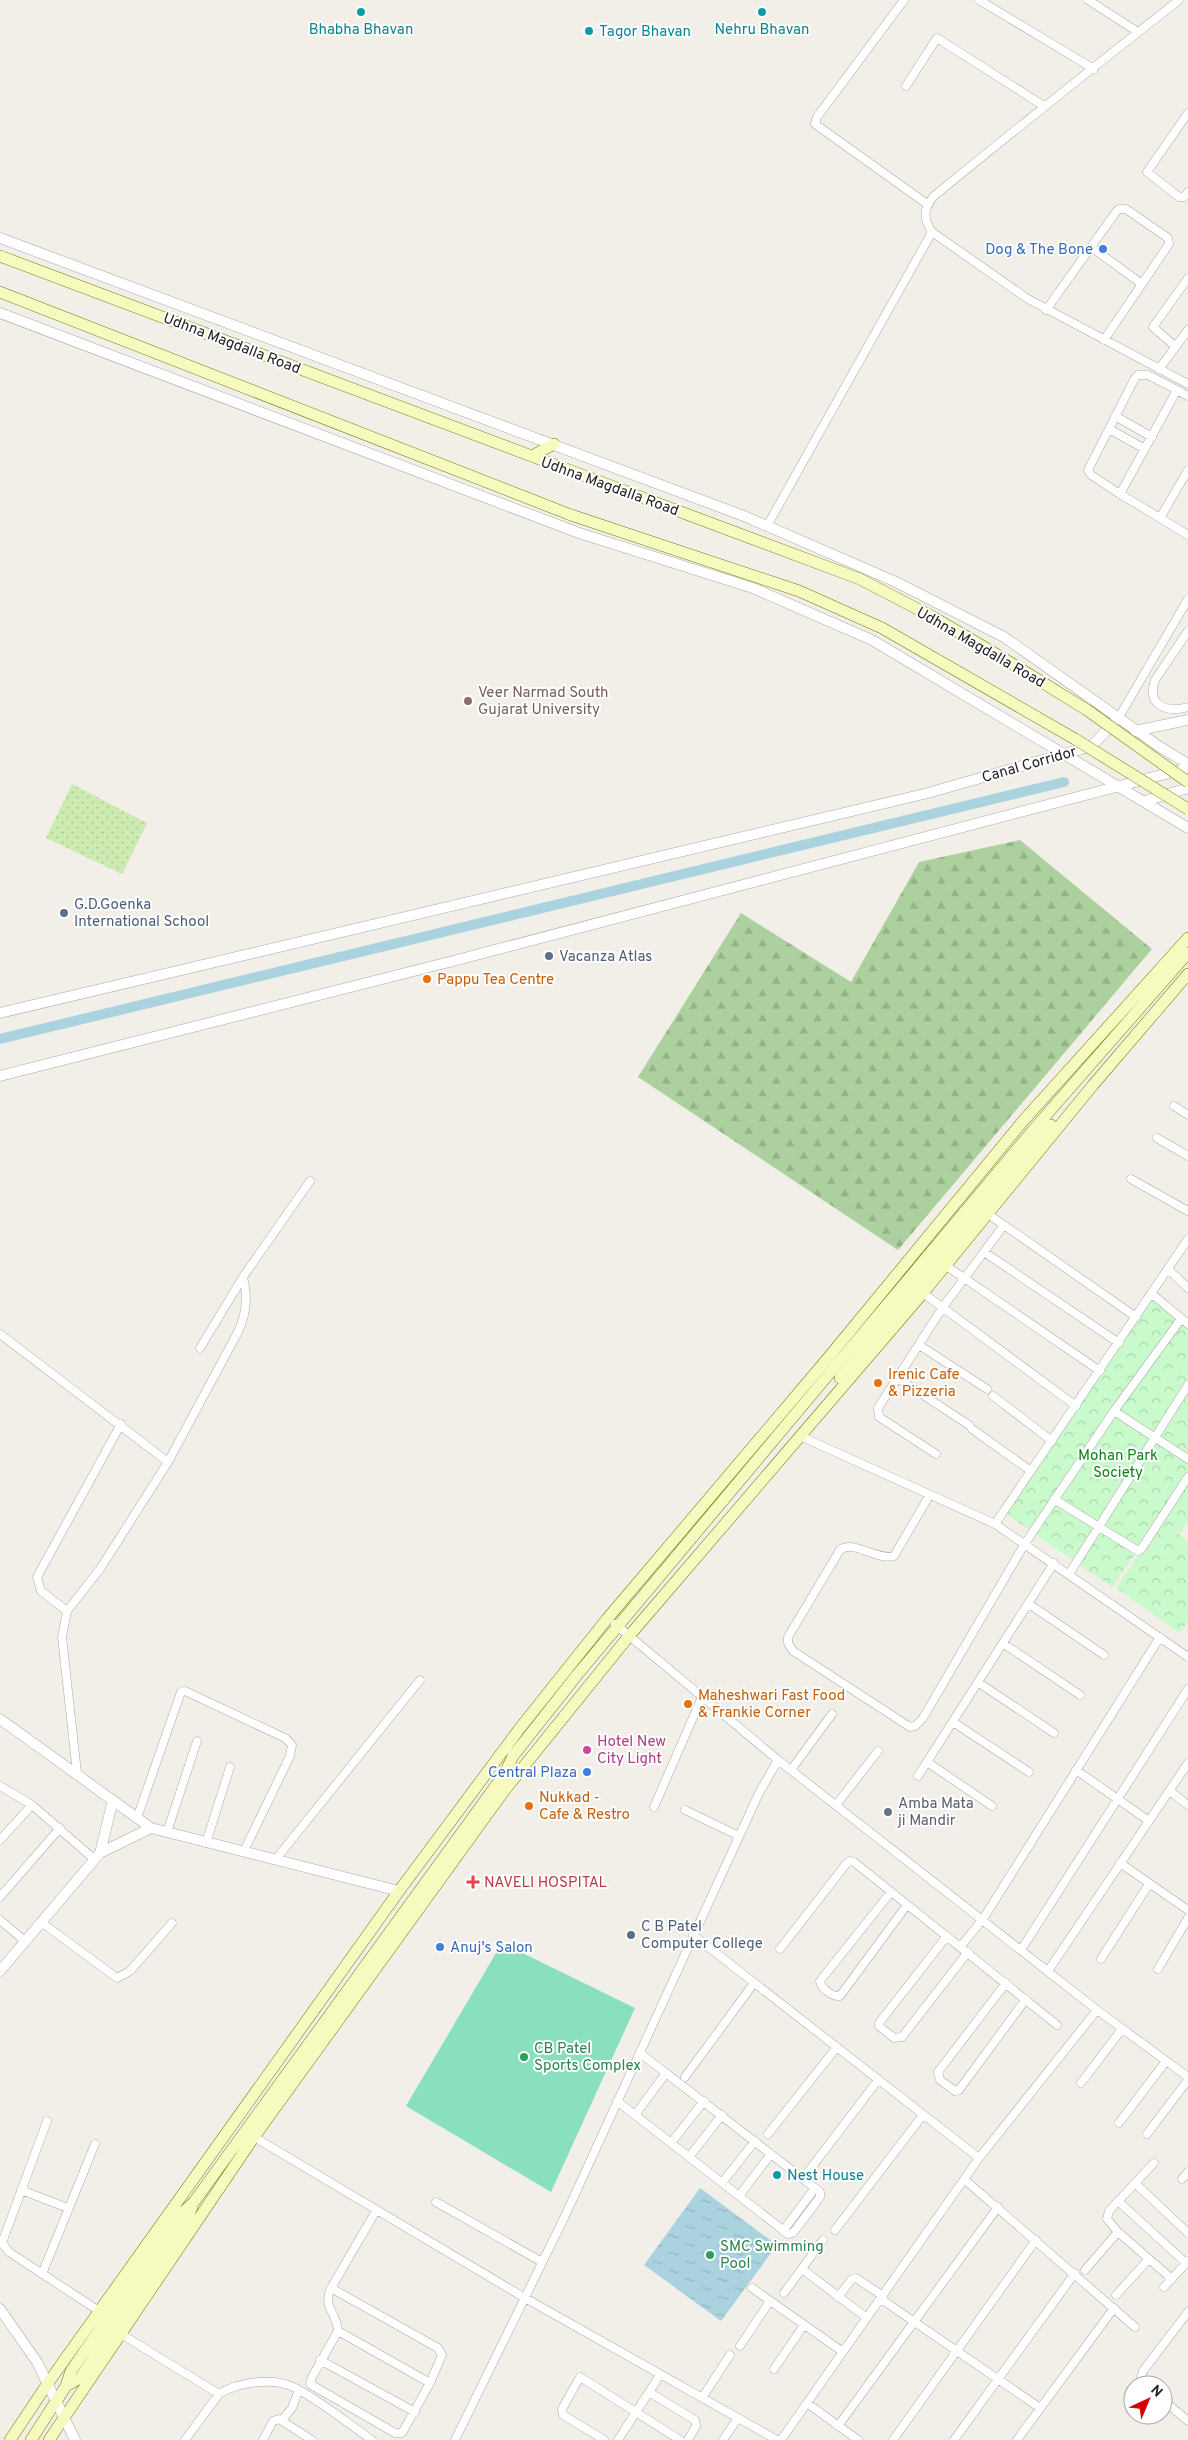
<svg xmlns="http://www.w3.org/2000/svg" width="1188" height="2440" font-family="Overpass,sans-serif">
	<defs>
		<pattern id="grass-dots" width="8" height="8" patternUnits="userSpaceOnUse" patternTransform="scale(1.25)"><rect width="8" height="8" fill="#cdebb0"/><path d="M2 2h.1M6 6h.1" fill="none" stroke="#b0c997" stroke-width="1.8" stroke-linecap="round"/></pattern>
		<pattern id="forest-firs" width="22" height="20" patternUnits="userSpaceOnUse" patternTransform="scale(1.25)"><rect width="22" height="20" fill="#add19e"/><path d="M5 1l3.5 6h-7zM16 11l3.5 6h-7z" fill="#95b388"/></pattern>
		<pattern id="park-crowns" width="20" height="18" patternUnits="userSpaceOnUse" patternTransform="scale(1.25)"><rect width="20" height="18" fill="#c8facc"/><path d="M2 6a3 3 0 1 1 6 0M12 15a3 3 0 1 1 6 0" fill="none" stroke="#acd6af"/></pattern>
		<pattern id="water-ripples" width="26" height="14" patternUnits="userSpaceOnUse" patternTransform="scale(1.25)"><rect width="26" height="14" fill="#aad3df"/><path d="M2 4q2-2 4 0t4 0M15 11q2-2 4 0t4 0" fill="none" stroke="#92b5bf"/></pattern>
	</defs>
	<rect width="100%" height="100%" fill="#f2efe9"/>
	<!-- grass -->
	<path fill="url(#grass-dots)" d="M72,784l75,39 -25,51 -76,-36z"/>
	<!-- forest -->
	<path fill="url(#forest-firs)" d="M1020,840l132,109 -254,301 -260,-173 103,-164 110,69 68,-120z"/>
	<!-- park -->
	<path fill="url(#park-crowns)" d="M1151,1296l37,26v200l-8,11 -8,-4 16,12v80l-8,12 -64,-45 46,-67 -3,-1 -47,67 -110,-76z"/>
	<!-- pitch -->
	<path fill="#88e0be" d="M502,1943l133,65 -84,184 -145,-86z"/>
	<!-- water -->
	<path fill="url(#water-ripples)" d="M700,2188l77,57 -56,76 -77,-56z"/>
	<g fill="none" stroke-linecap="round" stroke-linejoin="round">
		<!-- canal -->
		<path stroke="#aad3df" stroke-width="10" d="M0,1039l1064,-257"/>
		<defs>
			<path id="minor" d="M904,0l-87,117 -2,7 112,80
				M979,0l115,69
				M1088,0l50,32
				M1179,0c-83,65 -164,130 -245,196 -11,13 -11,22 -2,36l96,67 160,85
				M906,86l31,-48 107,68
				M1188,113l-41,59 32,25h5l4,-5
				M1091,247l51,37
				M1046,310l70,-98 3,-3h7l42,29 1,6 -65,96
				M1176,347l-23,-20 35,-49
				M1159,369l29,-39
				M1188,396l-11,-6 -57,104 40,24 28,-48
				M1115,416l37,21
				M1109,429l36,20
				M1120,494l-29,-19 -3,-5 47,-92 3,-3h10l29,15
				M1160,518l28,17
				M767,526l165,-294
				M1188,631l-33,49c-9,26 12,33 33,27
				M1119,717l69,-118
				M1174,1106l14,9
				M1157,1138l31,18
				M1131,1179l57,32
				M988,1214l148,103
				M984,1252l135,91
				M945,1265l155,106
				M1168,1269l20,19
				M923,1293l153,113
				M1152,1294l36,30
				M0,1334l168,128
				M919,1345l68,44
				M200,1348l43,-71 67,-96
				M897,1378l72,47
				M993,1396l59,45
				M1114,1411l74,48
				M972,1429l59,42
				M800,1436l195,88 193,133
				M936,1454l-57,-37 -1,-9 65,-101 61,-82
				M929,1496l-35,60c-17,5 -42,-17 -54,-6l-52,87v6l5,8 117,76 5,-1 8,-8 101,-173 90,-134 67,-92
				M1054,1499l84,52 4,-3 46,-71
				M995,1524l193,-285
				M1069,1574l119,-189
				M1029,1604l75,51
				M67,1611l-26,-20 -4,-14 84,-153
				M615,1624l163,136 319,250 91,67
				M1004,1644l76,51
				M979,1683l75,50
				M953,1722l76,50
				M927,1762l65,44
				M791,1770l41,-56
				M1076,1770l73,51
				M77,1773l-15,-136 5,-26 33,-42 68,-107 70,-130c8,-17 10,-37 5,-55
				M918,1776l136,-213
				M0,1786l32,19 63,55
				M1170,1791l18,14
				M836,1805l42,-54
				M654,1807l48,-110
				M685,1810l54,26
				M137,1818l44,-126 4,-1 100,47 7,7 -2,11 -46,95
				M167,1832l30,-91
				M0,1840l32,-35
				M206,1843l24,-76
				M276,1859l144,-179
				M1120,1863l68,47
				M891,1892l-71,89c1,8 13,16 20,15l67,-91
				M0,1897l60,-69
				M0,1920l25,21
				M41,1922l76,56 13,-7 42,-48
				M693,1935l286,223
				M947,1936l-68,87v3l15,12 8,-1 66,-85
				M961,1946l22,-27 177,-282
				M780,1949l66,-85 4,-3 4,1 203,163
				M1021,1950l167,-261
				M1101,1959l48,-75
				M1158,1969l30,-51
				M1048,1971l140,-208
				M1006,1983l-68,89 2,8 15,11 4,-1 67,-91
				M685,2077l69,-94
				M1081,2083l41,-54
				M617,2101l171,133 5,-1 27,-36v-5l-180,-139
				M635,2115l31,-42
				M47,2121l-45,122 7,9 90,59
				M1119,2123l47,-62
				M768,2134l69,-87
				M1147,2134l41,-54
				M254,2137l271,161 252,142
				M671,2143l33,-42
				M689,2157l33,-42
				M1154,2163l-45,48 -2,8 11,13 54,47
				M808,2172l70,-92
				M1182,2179l6,-7
				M965,2180l170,147
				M722,2183l33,-42
				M1135,2183l53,50
				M21,2190l47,18
				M739,2196l32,-42
				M1118,2201l68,62
				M436,2202l106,60
				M835,2230l88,-115
				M783,2231l32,-43
				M802,2269l65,49
				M1085,2270l33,-38
				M42,2274l53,-130
				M1164,2287l24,-26
				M331,2288l107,60 4,7 -12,28 -28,50h-7l-85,-49 2,-7 26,-46c-1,-18 -16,-24 -7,-43l45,-77v-1
				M752,2288l91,64
				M784,2293l39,-53
				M1116,2295l33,-36
				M838,2297l14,-18 4,-1 27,18
				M881,2299l159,109
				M338,2331l92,52
				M121,2334l98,60 -34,46
				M740,2346l30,-45
				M320,2360l95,52
				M774,2369l30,-44
				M1146,2385l-5,-8 2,-6 45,-59
				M649,2392l46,28 1,6 -8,14
				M219,2394c19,-12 51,-16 72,-8 22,9 59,39 81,54
				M702,2398l28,-43
				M1163,2400l25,21
				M807,2403l51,37
				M282,2420l10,-12 7,-18
				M838,2426l160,-219
				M263,2440l10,-19 6,-2 33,21
				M455,2440l110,-224 194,-423 19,-33
				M604,2440l-41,-25 -1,-6 18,-32 100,63
				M618,2440l42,-65
				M723,2440l15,-22
				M781,2440l198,-282 118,-148
				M893,2440l143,-200
				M954,2440l121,-167
				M1017,2440l97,-132"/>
			<path id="tertiary" d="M0,238l744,278 152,66 108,55 153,108 31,19
				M0,313l579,220 174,55 119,52 316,188
				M1135,731l53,-11
				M1145,801l43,-13
				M0,1013l928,-220 164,-47 23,-25
				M0,1076l453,-115 735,-193
				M0,1719l151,109
				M100,1853l13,-53
				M0,1971l100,-118 51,-25 248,63
				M0,2309l37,53 38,78"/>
			<path id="secondary" d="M0,256l566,213
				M0,292l571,223
				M532,456l22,-12
				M840,1378l211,-253
				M66,2386l14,-8 106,-157 6,-14
				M10,2440l38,-57 351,-492 121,-163 87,-109 221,-261 195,-237 165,-183
				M31,2440l35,-54 5,-15 107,-154 16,-15 311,-429 8,-17 64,-81 457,-546 154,-176
				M49,2440l205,-303 250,-346 125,-155 294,-343 170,-208 95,-111"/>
		</defs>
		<!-- minor casing -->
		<use href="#minor" stroke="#a9a9a9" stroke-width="9"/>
		<!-- tertiary casing -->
		<use href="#tertiary" stroke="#a9a9a9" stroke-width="11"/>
		<!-- secondary casing -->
		<use href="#secondary" stroke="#707d05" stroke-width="12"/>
		<!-- minor -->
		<use href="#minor" stroke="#fff" stroke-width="8"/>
		<!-- tertiary -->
		<use href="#tertiary" stroke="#fff" stroke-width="10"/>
		<!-- secondary -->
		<use href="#secondary" stroke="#f7fabf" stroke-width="11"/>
		<defs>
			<path id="secondary-bridge" d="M566,469l294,110 73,38 73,43 81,50 101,72
				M571,515l228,76 83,37 193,111 113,70"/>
		</defs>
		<!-- secondary-bridge casing -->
		<use href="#secondary-bridge" stroke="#707d05" stroke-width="12" stroke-linecap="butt"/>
		<!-- secondary-bridge -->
		<use href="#secondary-bridge" stroke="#f7fabf" stroke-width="11"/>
	</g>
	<!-- markers -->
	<g fill="#0f9aa8" stroke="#fff" stroke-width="2">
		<circle cx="361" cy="12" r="5"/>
		<circle cx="762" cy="12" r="5"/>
		<circle cx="589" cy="31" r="5"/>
		<circle cx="777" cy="2175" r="5"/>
	</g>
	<g fill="#3f7fe0" stroke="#fff" stroke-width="2">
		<circle cx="1103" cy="249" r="5"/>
		<circle cx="587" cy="1772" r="5"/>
		<circle cx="440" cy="1947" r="5"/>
	</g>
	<circle fill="#8d6e63" stroke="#fff" stroke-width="2" cx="468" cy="701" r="5"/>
	<g fill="#5c6f8a" stroke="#fff" stroke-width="2">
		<circle cx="64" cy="913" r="5"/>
		<circle cx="549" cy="956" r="5"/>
		<circle cx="631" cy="1935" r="5"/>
	</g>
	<g fill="#e8710a" stroke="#fff" stroke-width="2">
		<circle cx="427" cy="979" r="5"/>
		<circle cx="878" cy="1383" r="5"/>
		<circle cx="688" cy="1704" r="5"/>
		<circle cx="529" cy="1806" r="5"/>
	</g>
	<circle fill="#d1479c" stroke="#fff" stroke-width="2" cx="587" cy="1750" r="5"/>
	<circle fill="#6b7280" stroke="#fff" stroke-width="2" cx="888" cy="1812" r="5"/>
	<path fill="#e0444e" stroke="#fff" stroke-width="2" d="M470.5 1874.5h5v5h5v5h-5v5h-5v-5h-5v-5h5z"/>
	<g fill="#2e9e5b" stroke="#fff" stroke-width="2">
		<circle cx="524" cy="2057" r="5"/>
		<circle cx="710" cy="2255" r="5"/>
	</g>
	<g text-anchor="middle" stroke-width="4" stroke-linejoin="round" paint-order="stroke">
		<!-- culture labels -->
		<g font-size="15" fill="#0d838f" stroke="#fff">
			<text x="361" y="34">Bhabha Bhavan</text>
			<text x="762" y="34">Nehru Bhavan</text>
			<text x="599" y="36" text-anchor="start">Tagor Bhavan</text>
			<text x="787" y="2180" text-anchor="start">Nest House</text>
		</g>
		<!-- shop labels -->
		<g font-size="15" fill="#366cbe" stroke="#fff" text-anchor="end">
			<text x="1093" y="254">Dog &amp; The Bone</text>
			<text x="577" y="1777">Central Plaza</text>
			<text x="450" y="1952" text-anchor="start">Anuj's Salon</text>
		</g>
		<!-- street labels -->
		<g font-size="15" fill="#222" stroke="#fff">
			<text transform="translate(232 343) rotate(21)" y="5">Udhna Magdalla Road</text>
			<text transform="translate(610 486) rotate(20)" y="5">Udhna Magdalla Road</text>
			<text transform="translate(981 647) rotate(30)" y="5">Udhna Magdalla Road</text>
			<text transform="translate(1029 764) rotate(-16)" y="5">Canal Corridor</text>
		</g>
		<!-- education labels -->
		<g font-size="15" fill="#785e54" stroke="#fff" text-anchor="start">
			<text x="478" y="697">Veer Narmad South<tspan x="478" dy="17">Gujarat University</tspan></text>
		</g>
		<!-- service labels -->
		<g font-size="15" fill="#4e5e75" stroke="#fff" text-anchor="start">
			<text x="74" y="909">G.D.Goenka<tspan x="74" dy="17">International School</tspan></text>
			<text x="559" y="961">Vacanza Atlas</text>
			<text x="641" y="1931">C B Patel<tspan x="641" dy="17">Computer College</tspan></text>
		</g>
		<!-- food labels -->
		<g font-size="15" fill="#c56008" stroke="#fff" text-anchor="start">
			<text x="437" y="984">Pappu Tea Centre</text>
			<text x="888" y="1379">Irenic Cafe<tspan x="888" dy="17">&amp; Pizzeria</tspan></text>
			<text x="698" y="1700">Maheshwari Fast Food<tspan x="698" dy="17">&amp; Frankie Corner</tspan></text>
			<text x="539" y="1802">Nukkad -<tspan x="539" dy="17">Cafe &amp; Restro</tspan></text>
		</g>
		<!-- park labels -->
		<g font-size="15" fill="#0c8416" stroke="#fff">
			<text x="1118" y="1460">Mohan Park<tspan x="1118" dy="17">Society</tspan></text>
		</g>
		<!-- hotel labels -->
		<g font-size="15" fill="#b23c85" stroke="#fff" text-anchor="start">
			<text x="597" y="1746">Hotel New<tspan x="597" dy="17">City Light</tspan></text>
		</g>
		<!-- worship labels -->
		<g font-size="15" fill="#5b616d" stroke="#fff" text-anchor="start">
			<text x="898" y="1808">Amba Mata<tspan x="898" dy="17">ji Mandir</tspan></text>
		</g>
		<!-- health labels -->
		<g font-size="15" fill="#be3a42" stroke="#fff" text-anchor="start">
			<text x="484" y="1887">NAVELI HOSPITAL</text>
		</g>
		<!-- leisure labels -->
		<g font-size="15" fill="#27864d" stroke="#fff" text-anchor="start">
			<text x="534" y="2053">CB Patel<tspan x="534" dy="17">Sports Complex</tspan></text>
			<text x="720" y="2251">SMC Swimming<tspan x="720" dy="17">Pool</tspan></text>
		</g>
	</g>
	<!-- north arrow -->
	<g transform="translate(1148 2400) rotate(44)"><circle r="24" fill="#ffffff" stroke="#a7a7a7"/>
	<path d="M0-4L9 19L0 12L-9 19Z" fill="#d40000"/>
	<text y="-8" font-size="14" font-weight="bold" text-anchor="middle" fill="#222222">N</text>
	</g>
</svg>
